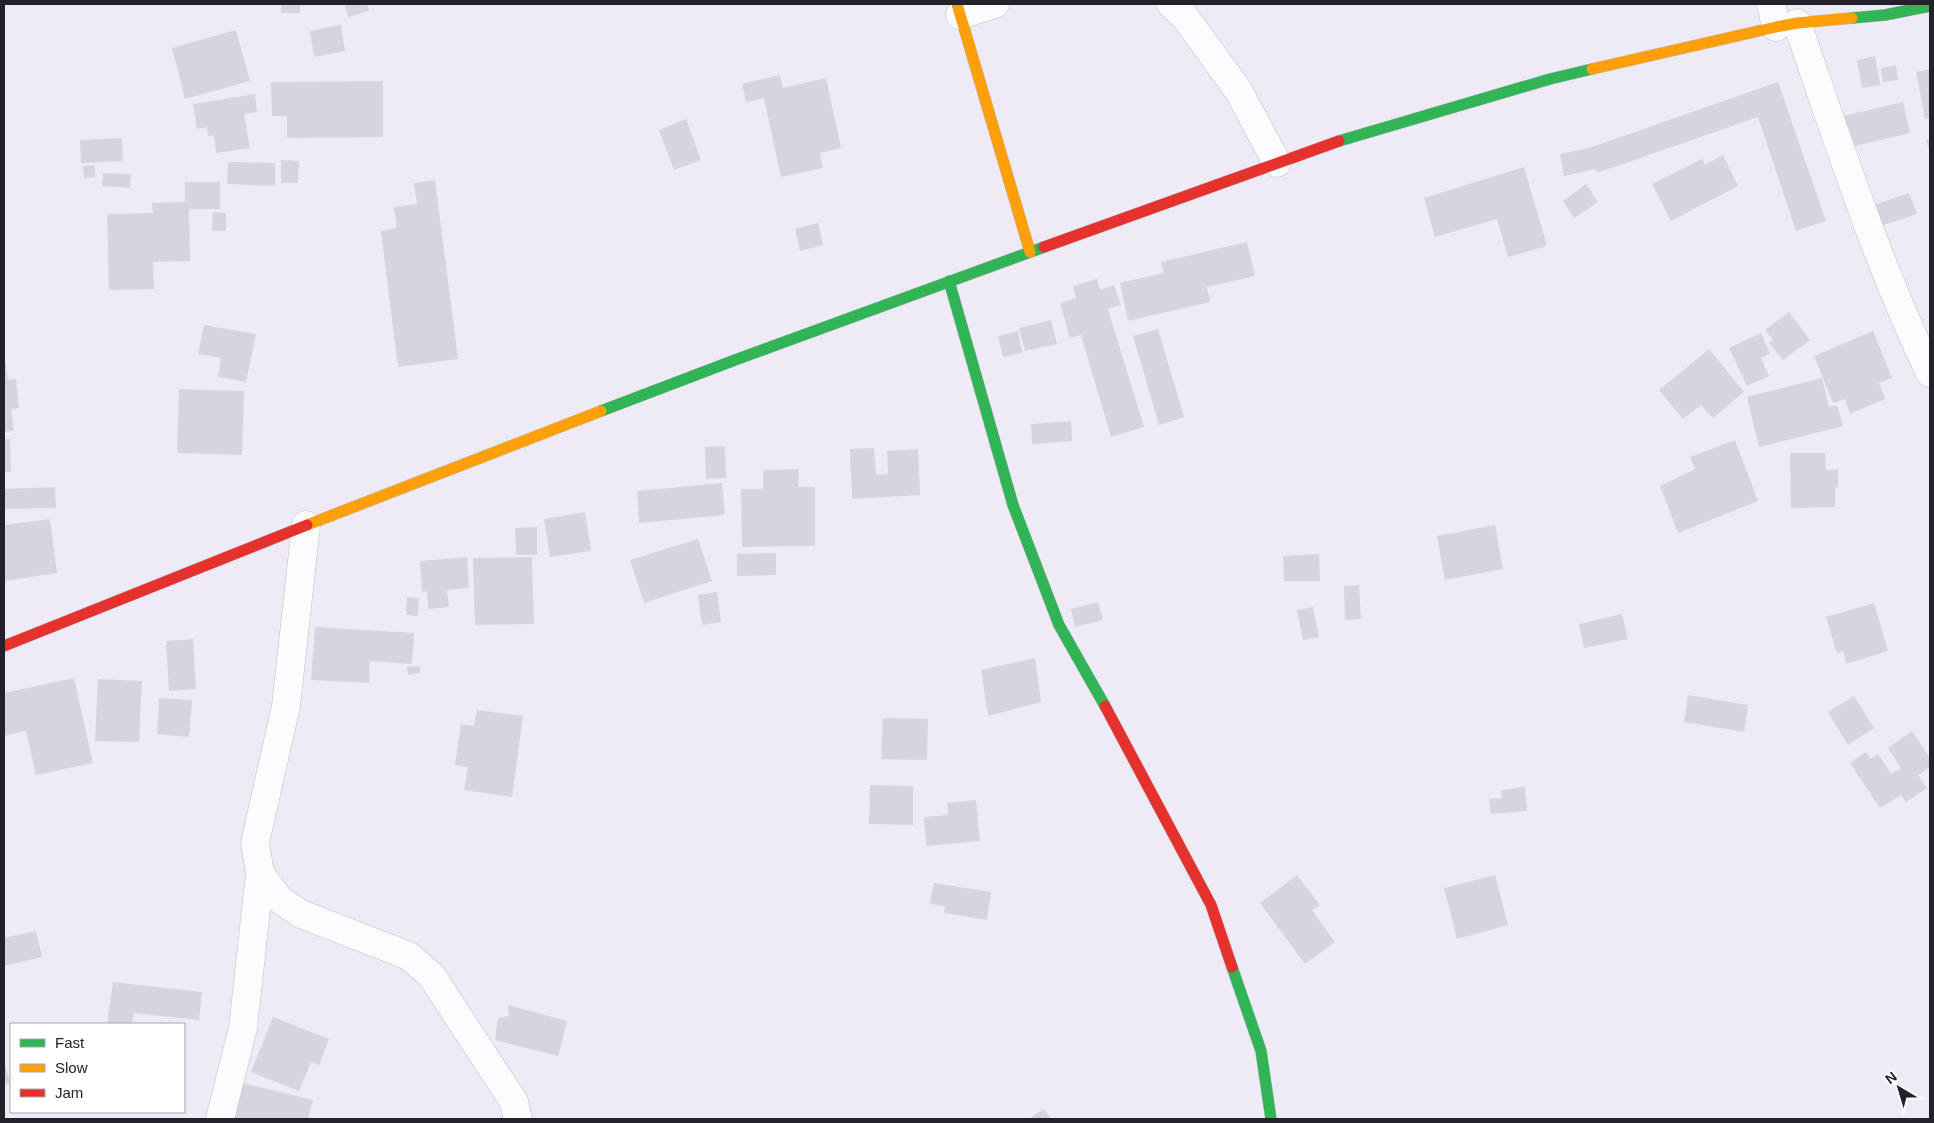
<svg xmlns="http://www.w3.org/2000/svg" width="1934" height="1123" font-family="Helvetica,sans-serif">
	<rect width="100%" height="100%" fill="#eeebf7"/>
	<!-- building -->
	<path fill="#d7d4df" d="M281,4h19v9h-19z
		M345,4h22l2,7 -21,6z
		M341,25l4,26 -31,6 -4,-26z
		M236,30l14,51 -65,18 -13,-51z
		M1875,56l5,29 -18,3 -5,-28z
		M1896,65l2,15 -15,2 -2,-14z
		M1930,69v49l-5,1 -9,-47z
		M780,75l3,13 43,-10 15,70 -21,5 3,15 -42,9 -17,-79 -18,4 -4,-18z
		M383,81v56l-96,1v-22h-15l-1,-34z
		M1778,82l48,139 -30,10 -38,-114 -161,56 -1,-4 -32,7 -4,-22 29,-6z
		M255,94l2,18 -13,2 6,34 -34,5 -2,-18 -6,1 -1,-9 -10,2 -4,-25z
		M1903,102l7,31 -68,16 -7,-31z
		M686,119l15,41 -27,10 -15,-40z
		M122,138l1,23 -42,2 -1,-23z
		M1930,139v13l-4,-12z
		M1723,155l15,31 -67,35 -19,-37 50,-25 3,6z
		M281,160l18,1 -1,22h-17z
		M228,162l47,1v23l-48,-2z
		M95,165v12l-11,1 -1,-12z
		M1524,167l23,79 -39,11 -11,-38 -62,18 -11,-39z
		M103,173l28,1 -1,14 -28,-2z
		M435,180l23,179 -60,8 -17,-136 16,-3 -3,-21 23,-3 -3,-21z
		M185,182h35v27h-31l1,52 -37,1 1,27 -45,1 -2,-76 46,-1 -1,-10 33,-1z
		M1586,184l12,18 -24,16 -11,-17z
		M1909,193l8,21 -36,12 -7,-21z
		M213,212l13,1v18h-14z
		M818,223l5,22 -23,6 -5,-22z
		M1247,242l8,34 -48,11 3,15 -82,19 -8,-38 44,-10 -3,-11z
		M1097,279l3,11 14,-5 7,20 -13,4 36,118 -33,10 -30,-102 -11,3 -10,-35 16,-5 -3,-12z
		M1789,312l21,28 -27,20 -14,-17 4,-3 -8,-10z
		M1051,320l6,24 -32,7 -6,-23z
		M204,325l52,9 -10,48 -28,-5 3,-19 -23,-4z
		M1158,329l26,88 -25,8 -26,-89z
		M1018,331l4,22 -19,4 -5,-21z
		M1873,331l19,47 -13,5 6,16 -35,15 -5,-15 -12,4 -19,-47z
		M1761,333l9,21 -9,4 8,18 -22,10 -18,-38z
		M1709,349l35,43 -31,26 -12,-13 -18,14 -24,-29z
		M4,353l4,27 8,-1 3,29 -8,1 3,22 -10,1z
		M1822,378l7,29 8,-2 6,21 -84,21 -12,-50z
		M179,389l65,2 -2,64 -65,-2z
		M1071,421l1,20 -40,3 -1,-20z
		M4,439h6l1,33h-7z
		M1735,440l23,61 -80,32 -18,-47 35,-17 -5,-12z
		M725,446l1,32 -20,1 -1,-32z
		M874,448l2,27 12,-1 -1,-23 31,-2 2,46 -68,4 -2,-50z
		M1790,453h35l1,17 12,-1v18h-3v20l-44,1z
		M799,469l-1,18h17v59l-73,1 -1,-58h22v-19z
		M722,483l3,32 -86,8 -2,-32z
		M55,487l1,21 -52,1v-20z
		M585,512l6,39 -41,6 -6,-38z
		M50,519l7,54 -53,8v-56z
		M1495,525l8,44 -58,11 -8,-44z
		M537,527v28h-21l-1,-27z
		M698,539l14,42 -68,22 -14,-43z
		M776,553v22l-39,1v-22z
		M1319,554l1,27h-36l-1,-25z
		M467,557l2,31 -22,2 2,17 -21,2 -1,-18 -5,1 -2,-31z
		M532,557l2,67 -59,1 -2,-67z
		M1359,585l2,34 -16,1 -1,-34z
		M717,592l4,30 -19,3 -4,-30z
		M407,597l12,1 -1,18 -12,-1z
		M1098,602l5,18 -28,7 -4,-18z
		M1874,603l14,48 -42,13 -3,-13 -6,2 -11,-36z
		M1313,607l6,30 -16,3 -6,-30z
		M1622,614l6,25 -44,9 -5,-24z
		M315,627l99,6 -2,31 -42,-3 -1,22 -58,-3z
		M193,639l3,50 -27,2 -3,-50z
		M1035,658l6,44 -53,14 -7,-46z
		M420,666v7l-12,2 -1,-8z
		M74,678l19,85 -57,12 -10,-44 -22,5v-43z
		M98,679l44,2 -3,61 -44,-1z
		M1688,695l60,10 -4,27 -60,-10z
		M1854,696l20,32 -26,17 -20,-33z
		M159,698l33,2 -3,37 -32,-3z
		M477,710l46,6 -11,81 -48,-7 4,-23 -13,-2 6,-41 13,2z
		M883,718l45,1 -1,41 -46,-1z
		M1912,731l18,27v9l-12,8 9,13 -21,14 -5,-7 -21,13 -30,-45 16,-11 4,7 8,-5 13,20 10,-6 -13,-20z
		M870,785l43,1v39l-44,-1z
		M1525,787l2,24 -36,3 -2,-15 13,-1 -1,-8z
		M976,800l4,41 -54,5 -2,-29 24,-2 -1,-12z
		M1297,875l23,30 -8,5 23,32 -30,22 -45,-61z
		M1495,875l13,50 -51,14 -13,-51z
		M934,883l57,9 -4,28 -43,-7 1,-7 -15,-2z
		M36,931l6,26 -38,9v-28z
		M113,982l89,10 -3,28 -65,-7 -2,11h-25z
		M508,1005l59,16 -9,35 -63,-16 3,-22 11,-2z
		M273,1017l56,22 -10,26 -8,-3 -12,29 -48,-19z
		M4,1060l6,23 -6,2z
		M238,1082l75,18 -5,19h-79z
		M1044,1109l7,10h-22z"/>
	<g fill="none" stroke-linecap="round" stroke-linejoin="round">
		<defs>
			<path id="street" d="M1171,4l14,13 53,73 39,73
				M1771,4l5,23
				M960,15l35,-11
				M1797,23c41,118 79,237 133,350
				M306,525l-20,181 -31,137 5,30 19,26 22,15 108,42 22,19 83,127 4,17
				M220,1119l23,-91 17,-155"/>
			<path id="fast" d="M1852,18l33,-3 45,-9
				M1339,141l211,-62 42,-10
				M949,281l64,224 46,120 46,81
				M601,411l134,-51 309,-113
				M1232,967l29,84 10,68"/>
			<path id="slow" d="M957,4l73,248
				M1592,69l184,-42 21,-4 55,-5
				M307,525l294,-114"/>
			<path id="jam" d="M1044,247l295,-106
				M4,646l303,-121
				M1105,706l106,199 21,62"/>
		</defs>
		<!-- street casing -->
		<use href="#street" stroke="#bfbcc7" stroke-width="29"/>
		<!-- fast casing -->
		<use href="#fast" stroke="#bfbcc7" stroke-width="12"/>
		<!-- slow casing -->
		<use href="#slow" stroke="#bfbcc7" stroke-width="12"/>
		<!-- jam casing -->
		<use href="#jam" stroke="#bfbcc7" stroke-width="12"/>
		<!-- street -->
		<use href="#street" stroke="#fcfcfe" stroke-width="28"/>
		<!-- fast -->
		<use href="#fast" stroke="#30b455" stroke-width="11"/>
		<!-- slow -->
		<use href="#slow" stroke="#ff9f0a" stroke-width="11"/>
		<!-- jam -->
		<use href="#jam" stroke="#e5322d" stroke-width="11"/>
	</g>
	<!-- border -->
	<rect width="1934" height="1123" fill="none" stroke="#24212b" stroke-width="10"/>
	<!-- legend -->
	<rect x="10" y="1023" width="175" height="90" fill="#ffffff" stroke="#a7a6aa"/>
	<rect x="20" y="1039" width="25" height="8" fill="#30b455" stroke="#a7a6aa"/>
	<text x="55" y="1048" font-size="15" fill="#24212b">Fast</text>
	<rect x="20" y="1064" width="25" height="8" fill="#ff9f0a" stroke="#a7a6aa"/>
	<text x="55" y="1073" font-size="15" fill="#24212b">Slow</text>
	<rect x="20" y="1089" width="25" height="8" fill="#e5322d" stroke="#a7a6aa"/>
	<text x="55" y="1098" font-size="15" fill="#24212b">Jam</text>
	<!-- north arrow -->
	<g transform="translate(1899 1088) rotate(322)" stroke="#ffffff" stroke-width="4" paint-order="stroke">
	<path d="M0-4L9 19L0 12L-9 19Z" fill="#24212b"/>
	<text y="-8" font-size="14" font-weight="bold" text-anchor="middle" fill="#24212b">N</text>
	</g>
</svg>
